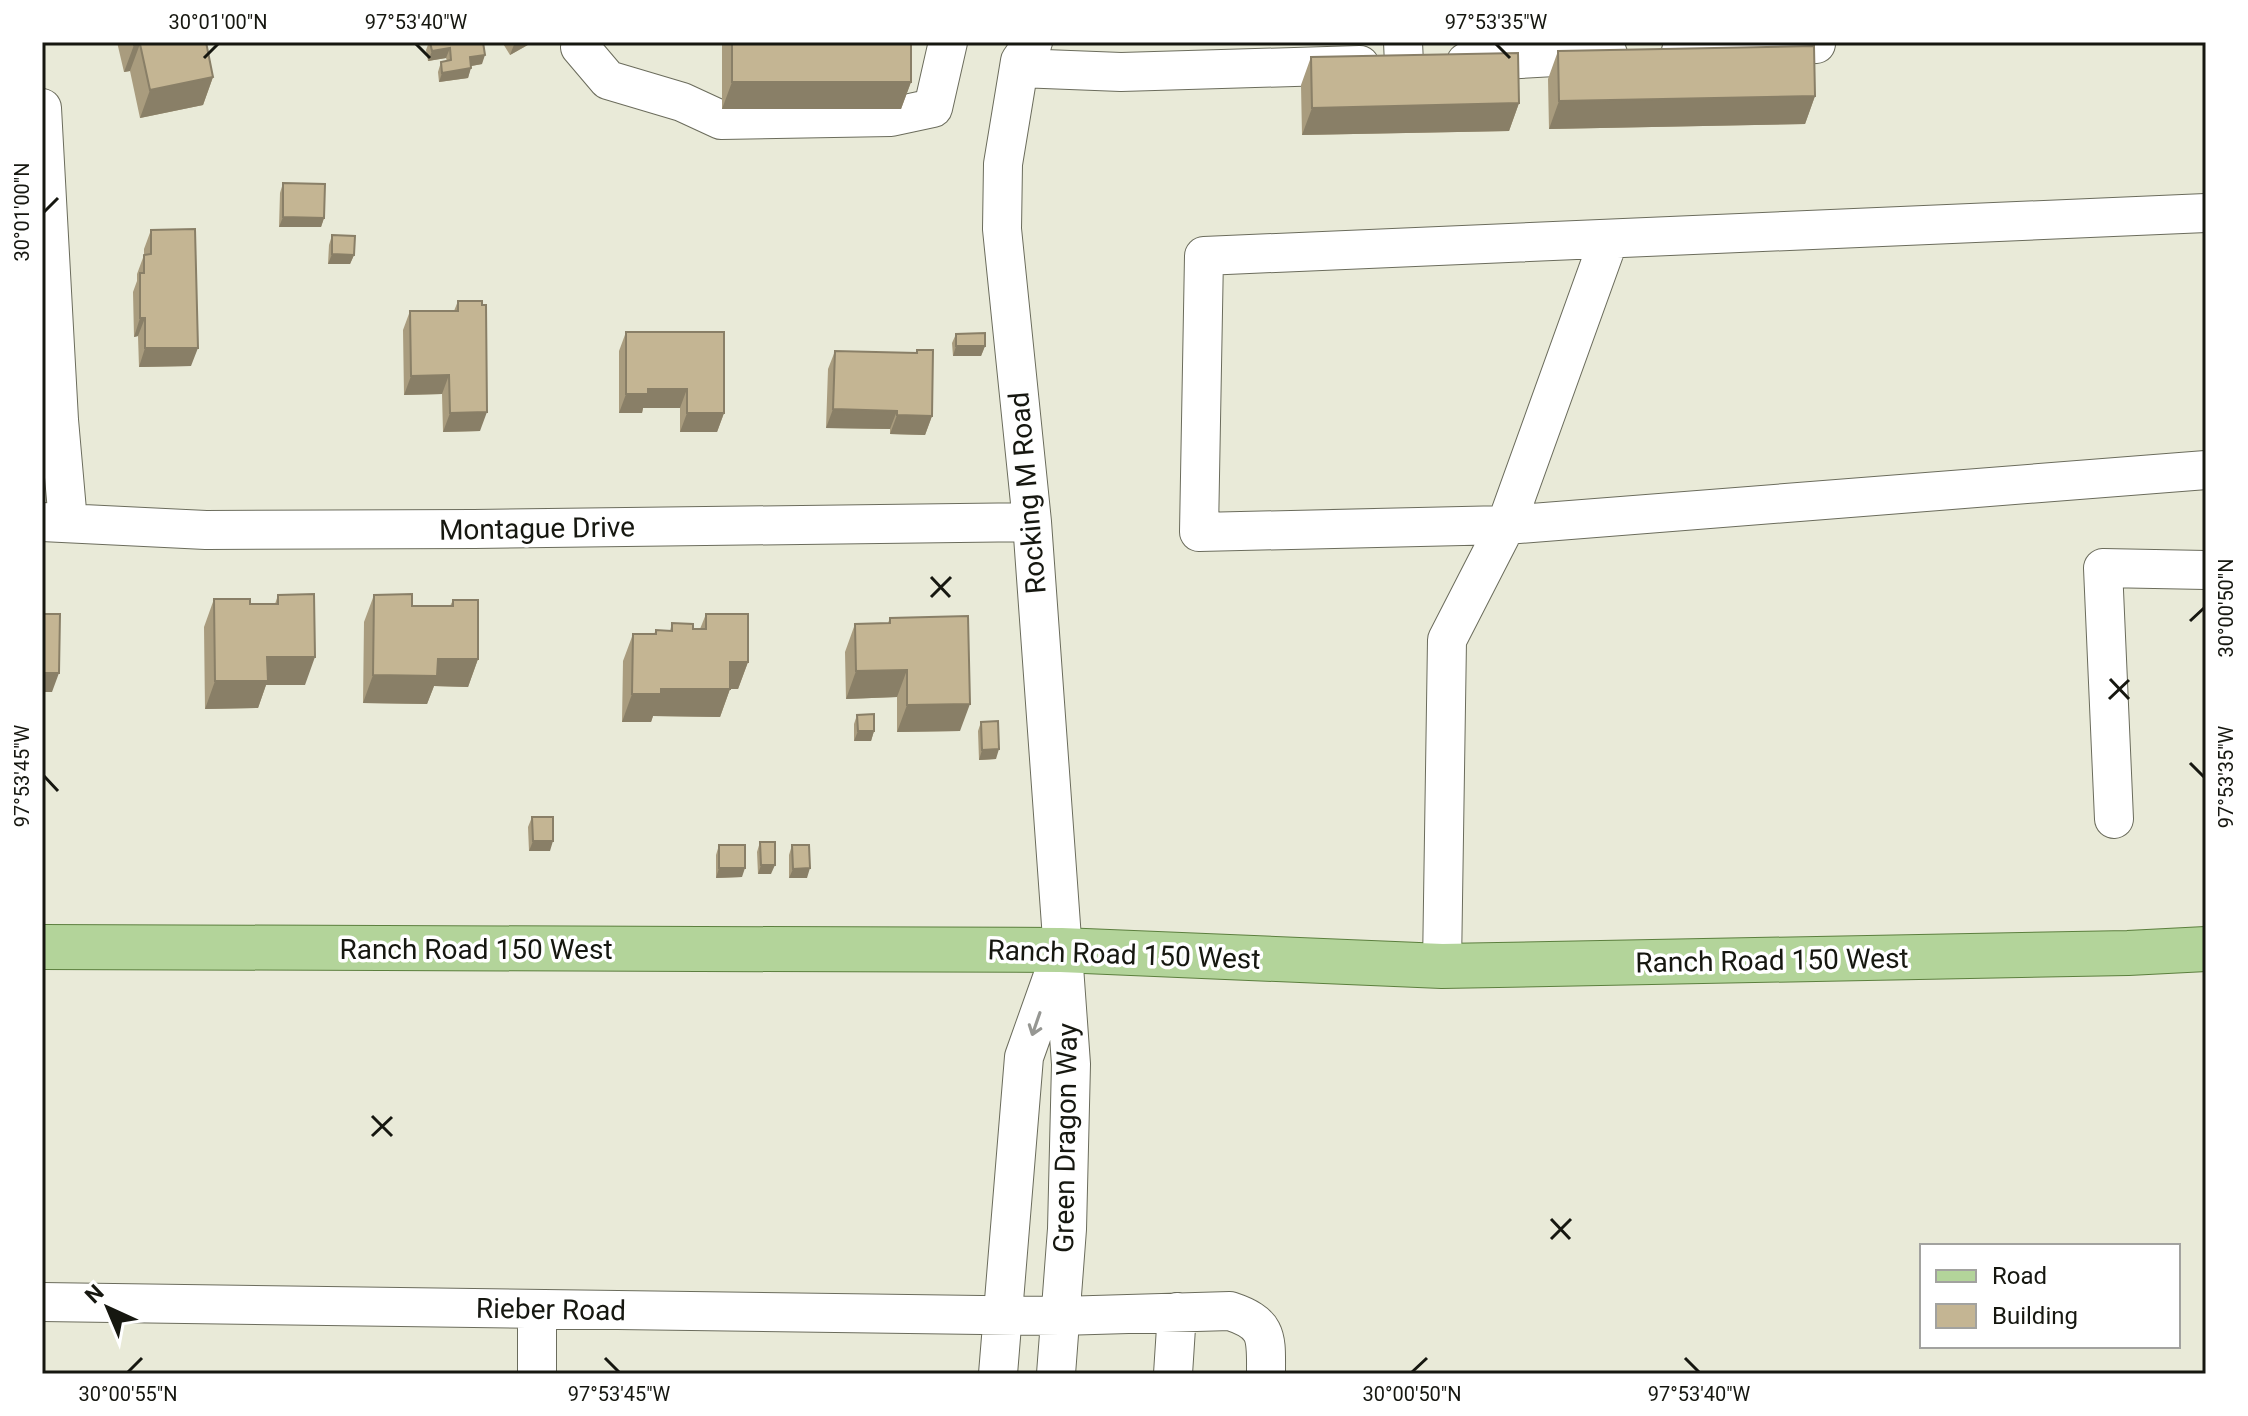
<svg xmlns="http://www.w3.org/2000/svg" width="2248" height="1416" font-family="Roboto,sans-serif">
	<rect width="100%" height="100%" fill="#e9ead8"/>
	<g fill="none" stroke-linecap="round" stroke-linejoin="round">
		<defs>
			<path id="minor" d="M583,42l-3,5 28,33 74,22 39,18 170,-3 42,-9 15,-66
				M1033,42l-13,19 -17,103 -1,65 30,293 39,542 -4,165 -11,145
				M1403,42l1,22
				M1681,51l135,-7
				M1466,62l142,-8
				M1019,68l102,4 239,-7
				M42,108l17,312 9,102
				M2206,213l-1002,43 -5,276 307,-7 700,-55
				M42,522l164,8 268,-1 558,-7
				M2114,819l-11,-251 103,2
				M1442,966l5,-326 59,-115 103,-286
				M42,1302l1018,14 170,-5c39,13 36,26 36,63
				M537,1374v-65
				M998,1374l26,-317 33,-93
				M1173,1374l4,-62"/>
			<path id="major" d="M42,947l1019,3 381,16 686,-13 78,-4"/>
		</defs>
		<!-- minor casing -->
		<use href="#minor" stroke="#6b6c5c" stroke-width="40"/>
		<!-- major casing -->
		<use href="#major" stroke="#5c7f3e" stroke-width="46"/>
		<!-- minor -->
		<use href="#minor" stroke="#fff" stroke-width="38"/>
		<!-- major -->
		<use href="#major" stroke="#b3d49a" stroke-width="44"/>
	</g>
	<!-- wall -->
	<path fill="#a99c7e" d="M117,42h89l7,35 -10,28 -63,13 -10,-47 -6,1z
		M429,42h54l-1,22 -11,2 -3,12 -29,4 -1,-10 3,-10 6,-1 -1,-3 -18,3 -2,-11z
		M502,42h31l-23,13z
		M722,42h189v40l-10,27h-179z
		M1558,51l257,45 -10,28 -256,5 -1,-50z
		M1311,57l208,46 -10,28 -207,4 -1,-50z
		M283,183l41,35 -3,9h-42l1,-34z
		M151,230l40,136 -52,1 -1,-31 -4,1 -1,-45 4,-11v-7l7,-19v-6z
		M332,235l22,20 -4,9h-22l1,-19z
		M458,301l22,130 -37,1 -1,-38 -38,1 -1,-65 7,-19h44z
		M626,332l98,81 -7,19h-37v-24h-37l-1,5h-23v-62z
		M956,334l29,12 -4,10h-28l-1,-13z
		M917,350l15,66 -7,19 -35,-1v-5l-64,-1 2,-59 7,-18 81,2z
		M278,595l27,90h-39l-8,23 -53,1 -1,-82 10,-28 36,5h25z
		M374,595l38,11h38l3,-6 25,59 -10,28 -34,-1 -7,18 -64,-1 1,-81z
		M706,614l42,48 -10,27h-8l-10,28 -67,-1 -2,6h-29l1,-61 10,-27h21l2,-4 14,1 2,-8 21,6h7z
		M890,618l70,113 -63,1v-35l-51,2 -1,-47 10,-28 33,-1z
		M857,715l17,16 -3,10h-17v-17z
		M981,722l15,37 -17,1 -1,-29z
		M532,817l18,34h-21l-1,-24z
		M760,842l11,32h-13l-1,-22z
		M719,845l23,32 -26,1v-23z
		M792,845l15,33h-18v-23z"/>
	<!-- shaded-wall -->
	<path fill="#897f67" d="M515,42h18l-23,13z
		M140,44l-10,27 -6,1 10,-27z
		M450,48l-4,10 -18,3 4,-10z
		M485,55l-3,9 -16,3 4,-10z
		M471,68l-3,10 -29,4 3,-9z
		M213,77l-10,28 -63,13 10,-28z
		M732,82h179l-10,27h-179z
		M1815,96l-10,28 -256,5 10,-28z
		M1519,103l-10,28 -207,4 10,-27z
		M283,217l41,1 -3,9h-42z
		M332,254l22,1 -4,9h-22z
		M140,318h5l-7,18 -4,1z
		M956,346h29l-4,10h-28z
		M145,348h53l-7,18 -52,1z
		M449,375l-7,19 -38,1 7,-19z
		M648,389h39l-7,19h-37l-1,5h-23l7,-19z
		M833,409l64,2 -7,18 -64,-1z
		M487,412l-7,19 -37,1 7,-19z
		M687,413h37l-7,19h-37z
		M897,415l35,1 -7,19 -35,-1z
		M267,657h48l-10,28h-39l-8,23 -53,1 10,-28z
		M438,659h40l-10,28 -34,-1 -7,18 -64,-1 10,-28z
		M730,662h18l-10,27h-18z
		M907,670l-10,27 -51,2 10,-28z
		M42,673h17l-7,19h-10z
		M661,689h69l-10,28 -67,-1 -2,6h-29l10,-28z
		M970,704l-10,27 -63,1 10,-27z
		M858,731h16l-3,10h-17z
		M999,749l-3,10 -17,1 3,-10z
		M533,841h20l-3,10h-21z
		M761,865h14l-4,9h-13z
		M719,868h26l-3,9 -26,1z
		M810,868l-3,10h-18l4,-9z"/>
	<!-- building -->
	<path fill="#c4b593" stroke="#897f67" stroke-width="2" d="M133,42h73l7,35 -63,13 -10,-46 -6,1z
		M430,42h53l2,13 -15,2 1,11 -29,5 -1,-11 10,-2 -1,-12 -18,3z
		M732,42h179v40h-179z
		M1814,46l1,50 -256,5 -1,-50z
		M1518,53l1,50 -207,5 -1,-51z
		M283,183l42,1 -1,34 -41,-1z
		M195,229l3,119h-53v-30h-5v-45h4v-18l7,-1v-24z
		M332,235l23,1 -1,19 -22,-1z
		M458,301h24v4h4l1,107 -37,1 -1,-38 -38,1 -1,-65h48z
		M626,332h98v81h-37v-24h-39v5h-22z
		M985,333v13h-29v-12z
		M917,350h16l-1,66 -35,-1v-4l-64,-2 2,-58 82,2z
		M314,594l1,63h-48l1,24h-53l-1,-82h36v5h28v-9z
		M412,594v12h41v-6h25v59h-40l-1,17 -64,-1 1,-80z
		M42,614h18l-1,59h-17z
		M706,614h42v48h-18v27h-69v5h-29l1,-60h23v-4l16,1v-8l21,1v5h13z
		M968,616l2,88 -63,1v-35l-51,1 -1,-47 35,-1v-5z
		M874,714v17h-16l-1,-16z
		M998,721l1,28 -17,1 -1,-28z
		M532,817h21v24h-20z
		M760,842h15v23h-14z
		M719,845h26v23h-26z
		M792,845h17l1,23 -17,1z"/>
	<!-- one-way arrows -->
	<defs><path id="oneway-shaft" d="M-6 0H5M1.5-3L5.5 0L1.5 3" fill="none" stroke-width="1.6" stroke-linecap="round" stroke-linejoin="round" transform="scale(2)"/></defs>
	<use stroke="#969793" href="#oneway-shaft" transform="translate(1036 1024) rotate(109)"/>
	<!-- ticks -->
	<path fill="none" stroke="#161710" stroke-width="3" d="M416,44l14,14M1496,44l14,14M204,58l14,-14M44,212l14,-14M931,577l19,20M931,597l20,-20M2190,621l14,-13M2110,679l19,20M2109,699l20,-19M2190,763l14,14M44,776l14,15M372,1116l20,20M372,1136l20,-19M1551,1219l19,20M1551,1239l20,-20M605,1358l14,14M1685,1358l14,14M128,1372l14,-14M1412,1372l15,-14"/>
	<g text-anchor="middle" stroke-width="7" stroke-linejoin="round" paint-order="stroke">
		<!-- street labels -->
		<g font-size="28" fill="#161710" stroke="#fff">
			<text transform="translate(1027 493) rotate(-95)" y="10">Rocking M Road</text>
			<text transform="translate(537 528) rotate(-1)" y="10">Montague Drive</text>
			<text x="476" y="959">Ranch Road 150 West</text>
			<text transform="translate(1124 954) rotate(2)" y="10">Ranch Road 150 West</text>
			<text transform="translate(1772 960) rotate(-1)" y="10">Ranch Road 150 West</text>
			<text transform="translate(1065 1138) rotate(-89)" y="10">Green Dragon Way</text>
			<text transform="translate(551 1309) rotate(1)" y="10">Rieber Road</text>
		</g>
	</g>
	<!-- border -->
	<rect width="2248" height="1416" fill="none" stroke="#ffffff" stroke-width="88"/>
	<!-- legend -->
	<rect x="1920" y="1244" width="260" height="104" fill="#ffffff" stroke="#a2a29f" stroke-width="2"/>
	<rect x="1936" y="1270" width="40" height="12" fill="#b3d49a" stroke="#a2a29f" stroke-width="2"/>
	<text x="1992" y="1284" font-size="24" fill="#161710">Road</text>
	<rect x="1936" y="1304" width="40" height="24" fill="#c4b593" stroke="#a2a29f" stroke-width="2"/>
	<text x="1992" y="1324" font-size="24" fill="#161710">Building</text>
	<!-- north arrow -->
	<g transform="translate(108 1308) rotate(316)" stroke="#ffffff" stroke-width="6" paint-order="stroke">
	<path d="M0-6L14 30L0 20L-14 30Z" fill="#161710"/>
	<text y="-12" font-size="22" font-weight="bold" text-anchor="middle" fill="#161710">N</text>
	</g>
	<rect x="44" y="44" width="2160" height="1328" fill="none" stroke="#161710" stroke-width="3"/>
	<g font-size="20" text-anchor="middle" fill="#161710">
		<text x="218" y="29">30°01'00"N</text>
		<text x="416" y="29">97°53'40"W</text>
		<text x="1496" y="29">97°53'35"W</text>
		<text transform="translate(22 212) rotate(-90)" y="7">30°01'00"N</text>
		<text transform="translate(2226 608) rotate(-90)" y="7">30°00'50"N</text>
		<text transform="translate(22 776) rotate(-90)" y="7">97°53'45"W</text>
		<text transform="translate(2226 777) rotate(-90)" y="7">97°53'35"W</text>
		<text x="128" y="1401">30°00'55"N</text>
		<text x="619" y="1401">97°53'45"W</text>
		<text x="1412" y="1401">30°00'50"N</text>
		<text x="1699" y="1401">97°53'40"W</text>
	</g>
</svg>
